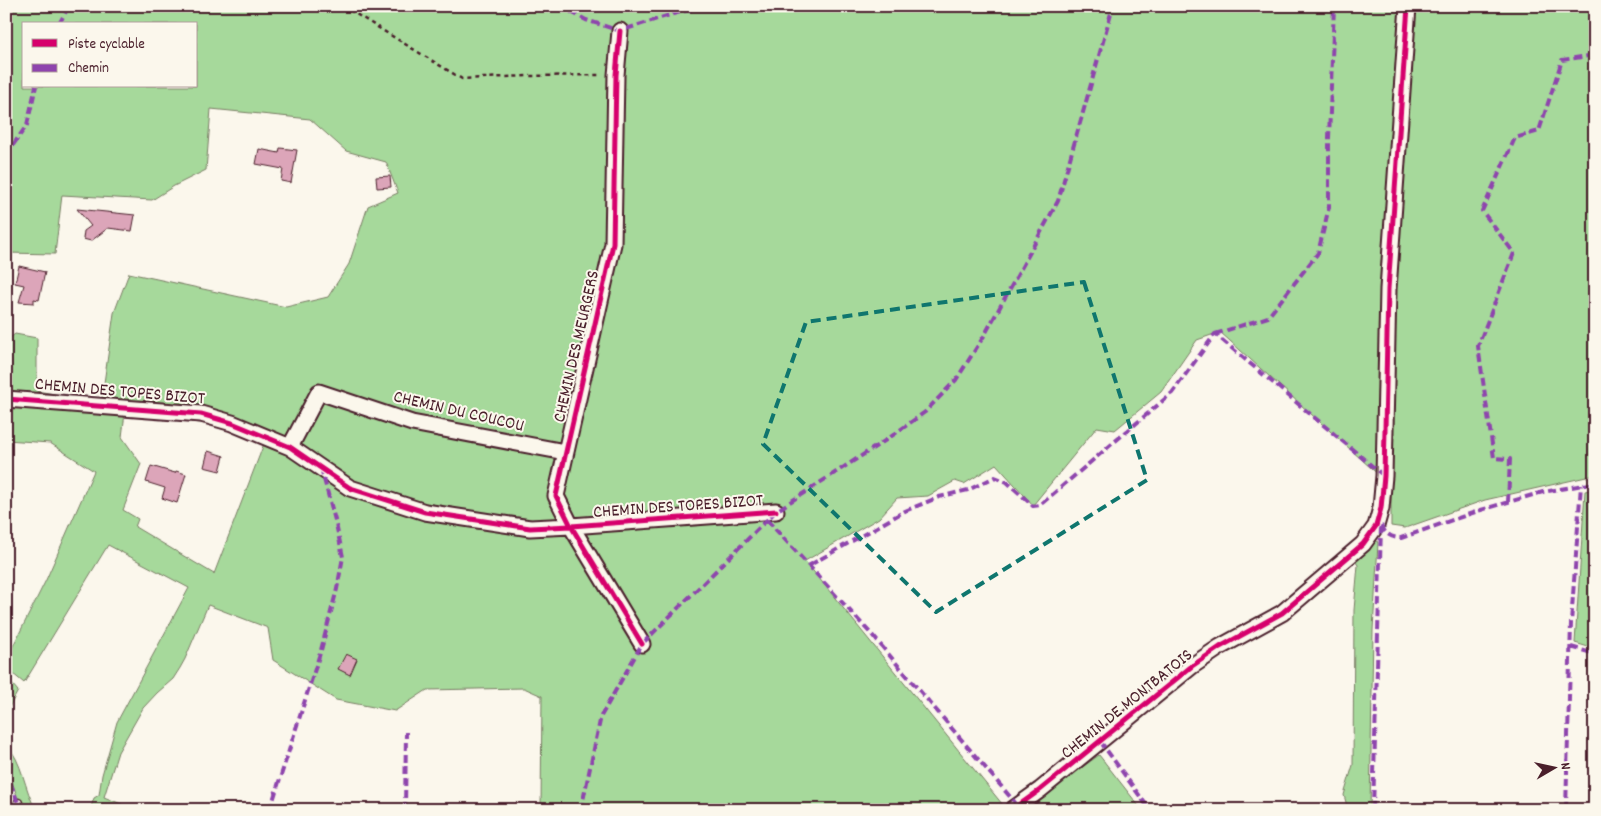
<svg xmlns="http://www.w3.org/2000/svg" width="1601" height="816" font-family="Dekko,sans-serif">
	<rect width="100%" height="100%" fill="#fbf7ec"/>
	<filter id="ink" filterUnits="userSpaceOnUse"><feTurbulence type="fractalNoise" baseFrequency=".02" numOctaves="2"/><feDisplacementMap in="SourceGraphic" scale="10" xChannelSelector="R" yChannelSelector="G"/><feConvolveMatrix kernelMatrix="1 2 1 2 8 2 1 2 1" color-interpolation-filters="sRGB"/></filter>
	<g filter="url(#ink)">
		<!-- green -->
		<path fill="#a6d99b" stroke="#787c63" fill-rule="evenodd" d="M6,6h1589v469l-110,25 -80,28 -14,-2v-40l-171,-154 -23,8 -36,52 -46,38 -18,-3 -64,78 -37,-41 -32,20 -9,-3 -27,15 -31,2 -18,20 -74,43 202,249h-466l1,-114 -18,-8 -97,2 -32,21 -59,-11 -63,-40 -5,-32 -60,-23 -23,54 -5,9 -7,11 -16,14 -14,15 -25,44 -14,45 32,13h-46l4,-12 5,-3 3,-20 15,-53 72,-134 -81,-43 -84,138 -18,-15 1,-10 39,-78 48,-109 -44,-28 -44,-3v-99l9,-7 22,4v53l53,9 12,-3 12,-84 15,-40 157,34 42,-10 21,-33 19,-58 30,-13 -12,-31 -40,-11 -36,-32 -99,-10 -5,61 -32,16 -22,14 -90,-5 -7,59 -49,-1zM24,24h172v62h-172zM125,413l91,12 49,16 -51,133 -79,-47 3,-8 -15,-9 18,-46 -19,-27z
			M1595,489v160l-20,-6 10,-152z
			M1374,540l3,1 1,2 -5,87 -3,180h-22l-4,-15 9,-30 1,-155 4,-45 -5,-7z
			M6,683l6,1 6,7 -12,22z
			M6,744c17,18 18,45 30,66h-14l-14,-40z
			M1099,755l43,55h-118z"/>
		<!-- building -->
		<path fill="#dca5b9" stroke="#4a1f2b" d="M280,148l17,2 -6,33 -10,-2 2,-12 -27,-5 3,-15 20,4z
			M390,176l1,11 -14,1 -1,-11z
			M77,209l58,6 -3,16 -24,-3 -17,13 -8,-2 1,-8 7,-5z
			M19,266l26,6 -6,28 -5,-1v4l-15,-1 5,-17 -9,-2z
			M208,451l16,5 -4,15 -16,-4z
			M151,466l24,7 1,-2 10,3 -9,29 -15,-5 3,-10 -19,-6z
			M346,654l11,5 -7,16 -12,-6z"/>
		<g fill="none" stroke-linecap="round" stroke-linejoin="round">
			<defs>
				<path id="service" d="M18,803l1,7"/>
				<path id="minor" d="M620,31l-4,44 -3,169 -57,252 15,30 71,118
					M6,399l195,15 31,9 58,24 60,41 75,24 105,16 41,-2 205,-15
					M290,447l29,-55 93,31 153,29
					M1012,810l28,-20 152,-124 28,-19 62,-34 81,-69 13,-18 5,-18 3,-32 4,-187 20,-283"/>
			</defs>
			<!-- service casing -->
			<use href="#service" stroke="#4a1f2b" stroke-width="11"/>
			<!-- minor casing -->
			<use href="#minor" stroke="#4a1f2b" stroke-width="19"/>
			<!-- path -->
			<path stroke="#4a1f2b" stroke-width="2.5" stroke-dasharray="4 4" stroke-linecap="butt" d="M343,6l119,73 65,-3 75,-1"/>
			<!-- service -->
			<use href="#service" stroke="#fbf7ec" stroke-width="8"/>
			<!-- minor -->
			<use href="#minor" stroke="#fbf7ec" stroke-width="15"/>
			<!-- quiet -->
			<path stroke="#8e44ad" stroke-width="4" stroke-dasharray="8 4" stroke-linecap="butt" d="M560,6l26,14 34,11 53,-17 33,-8
				M59,24l10,-18
				M6,155l21,-30 9,-39
				M1215,334l53,-17 50,-64 11,-46v-69l5,-132
				M1508,502l2,-43 -16,-1 -16,-112 36,-93 -32,-42 33,-73 24,-7 23,-71 33,-5
				M767,520l106,116 145,170
				M1381,525c4,9 10,13 20,13l80,-28 62,-18 52,-9
				M810,565l95,-54 34,-14 29,-7 27,-13 12,5 26,24 7,-1 132,-112 43,-59 169,142
				M1571,647l24,7
				M1100,741l50,69
				M6,772l12,31
				M270,810l51,-160 16,-61 6,-32 -7,-33 -15,-56
				M405,810l1,-78
				M581,810l20,-94 41,-72 134,-133 113,-73 36,-26 31,-32 28,-44 74,-135 55,-195
				M1373,810l8,-284
				M1566,810l5,-187 10,-138"/>
			<defs>
				<path id="cycleway" d="M620,31l-4,44 -3,169 -57,252 15,30 71,118
					M6,399l195,15 31,9 58,24 60,41 75,24 105,16 41,-2 205,-15
					M1012,810l28,-20 152,-124 28,-19 62,-34 81,-69 13,-18 5,-18 3,-32 4,-187 20,-283"/>
			</defs>
			<!-- cycleway casing -->
			<use href="#cycleway" stroke="#fbf7ec" stroke-width="8"/>
			<!-- cycleway -->
			<use href="#cycleway" stroke="#d6006c" stroke-width="5"/>
		</g>
	</g>
	<!-- marked area -->
	<path fill="none" stroke="#0f766e" stroke-width="4" stroke-dasharray="10 6" stroke-linejoin="round" d="M1084,282l63,198 -211,132 -173,-168 43,-122z"/>
	<g text-anchor="middle" stroke-width="4" stroke-linejoin="round" paint-order="stroke">
		<!-- street labels -->
		<g font-size="18" fill="#4a1f2b" stroke="#fbf7ec">
			<text transform="translate(575 346) rotate(-77)" y="6">CHEMIN DES MEURGERS</text>
			<text transform="translate(120 390) rotate(5)" y="6">CHEMIN DES TOPES BIZOT</text>
			<text transform="translate(459 410) rotate(13)" y="6">CHEMIN DU COUCOU</text>
			<text transform="translate(678 505) rotate(-4)" y="6">CHEMIN DES TOPES BIZOT</text>
			<text transform="translate(1126 703) rotate(-39)" y="6">CHEMIN DE MONTBATOIS</text>
		</g>
	</g>
	<!-- margin -->
	<rect width="1601" height="816" fill="none" stroke="#fbf7ec" stroke-width="25"/>
	<rect x="12" y="12" width="1576" height="791" fill="none" stroke="#4a1f2b" stroke-width="2" filter="url(#ink)"/>
	<!-- legend -->
	<rect x="22" y="22" width="175" height="65" fill="#fbf7ec" stroke="#b4a19f"/>
	<rect x="32" y="39" width="25" height="8" fill="#d6006c" stroke="#b4a19f"/>
	<text x="68" y="48" font-size="15" fill="#4a1f2b">Piste cyclable</text>
	<rect x="32" y="64" width="25" height="8" fill="#8e44ad" stroke="#b4a19f"/>
	<text x="68" y="72" font-size="15" fill="#4a1f2b">Chemin</text>
	<!-- north arrow -->
	<g transform="translate(1554 768) rotate(81)" stroke="#fbf7ec" stroke-width="4" paint-order="stroke">
	<path d="M0-4L9 19L0 12L-9 19Z" fill="#4a1f2b"/>
	<text y="-8" font-size="14" font-weight="bold" text-anchor="middle" fill="#4a1f2b">N</text>
	</g>
</svg>
